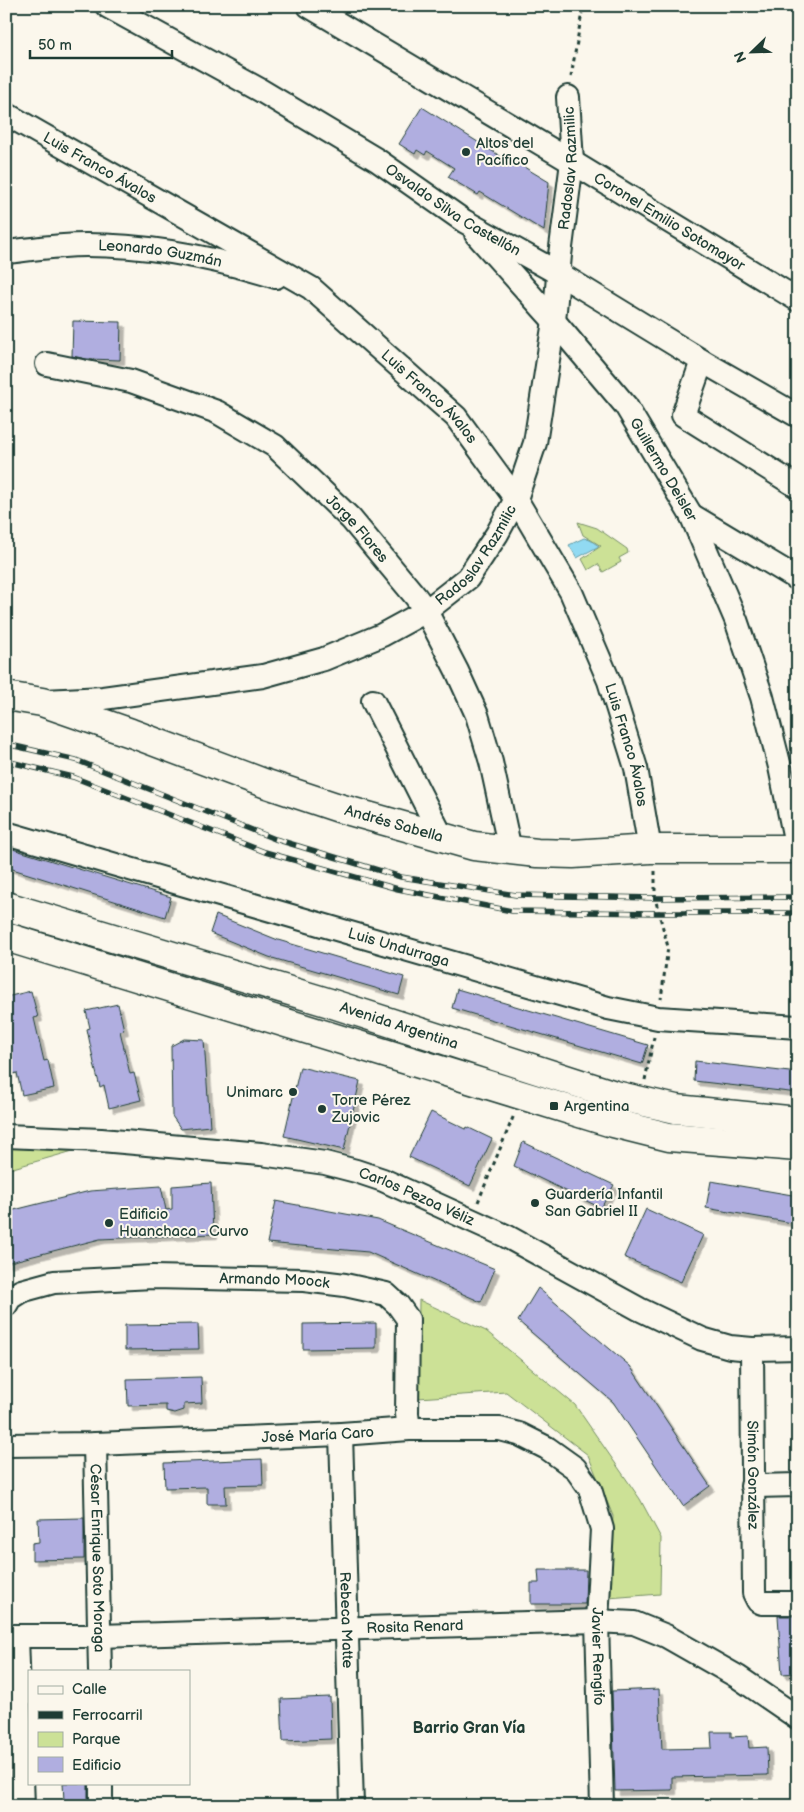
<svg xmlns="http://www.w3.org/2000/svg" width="804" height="1812" font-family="'Balsamiq Sans',sans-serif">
	<defs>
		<filter id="shadow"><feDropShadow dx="4.5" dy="4.5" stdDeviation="0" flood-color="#0004"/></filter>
	</defs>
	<rect width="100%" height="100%" fill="#fbf7ec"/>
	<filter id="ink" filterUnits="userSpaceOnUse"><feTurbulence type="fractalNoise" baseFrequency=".02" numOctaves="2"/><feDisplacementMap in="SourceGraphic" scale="10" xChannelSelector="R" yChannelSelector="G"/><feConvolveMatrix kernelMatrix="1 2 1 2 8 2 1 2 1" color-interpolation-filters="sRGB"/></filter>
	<g filter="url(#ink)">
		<!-- green -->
		<path fill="#cce196" stroke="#768f65" d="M578,522l19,6 30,21 1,4 -9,5 2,4 -18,10 -5,-8 -10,6 -6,-11 19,-13 -18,-11z
			M6,1145l67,6 -67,19z
			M419,1300l67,31 89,74 65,94 21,39 -1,56 -52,4 5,-82 -25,-61 -82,-63 -88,6z"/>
		<!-- water -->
		<path fill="#91daf2" stroke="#639ba6" d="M584,538l6,2 9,6 -22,12 -8,-13z"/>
		<!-- building -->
		<path fill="#b0aee0" stroke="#1f3d34" filter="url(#shadow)" d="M422,107l86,54 1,-3 40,24 -5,49 -64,-39 -2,3 -30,-18 6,-9 -27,-17 -2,4 -8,-5 -2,4 -16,-10z
			M73,321l48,1 -1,38 -33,-1 -15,-3z
			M6,847l165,50 -6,20 -159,-50z
			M216,915l62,25 126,37 -5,18 -130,-38 -59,-24z
			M457,989l191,56 -6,19 -190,-56z
			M31,991l7,26 -4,1 10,43 4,-1 6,28 -32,7 -5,-22 -4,1 -7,-30v-47z
			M118,1004l6,26 -4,1 10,43 4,-1 7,27 -32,8 -5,-23 -4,2 -5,-19 -8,-39 3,-1 -4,-17z
			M184,1039l20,1 6,86 -29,3 -9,-13 -1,-70z
			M695,1061l103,12v20l-104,-12z
			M300,1067l60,14 -16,69 -60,-14z
			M431,1112l35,17 1,-2 25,12 -22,47 -61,-29z
			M523,1142l91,43 -13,23 -87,-42z
			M711,1181l87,15v28l-92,-16z
			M211,1183l2,51 -113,5 -94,24v-51l84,-21 71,-5 5,24 6,-1v-23z
			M276,1201l102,19 117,49 -14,33 -113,-50 -101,-9z
			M646,1209l57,26 -22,47 -57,-25z
			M538,1288l92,78 80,120 -27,20 -70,-104 -95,-81z
			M376,1323v25l-73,1v-25z
			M198,1324l1,25 -74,1v-25z
			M201,1377l1,26 -18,1v6l-9,3 -9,-2v-6l-38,1 -1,-27z
			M262,1459l1,26 -38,1 1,18h-19v-17l-42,1 -1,-25z
			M84,1518v41l-52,1v-17l7,-1 -1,-23z
			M538,1570h48l-1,34h-54v-21h8z
			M778,1616h20v57l-16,1z
			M659,1689l3,60 50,-1 -1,-16h20v5l17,-1 1,12 18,-1 1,28 -96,2v13l-57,1 -3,-100z
			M330,1697l1,42 -48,2 -2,-42z
			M63,1783h25v17l-24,1z"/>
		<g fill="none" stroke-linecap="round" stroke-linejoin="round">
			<defs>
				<g id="minor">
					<path id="s1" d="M107,6l153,84 117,70 87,61 94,52 144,88 96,55"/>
					<path id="s2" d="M309,6l263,156 226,138"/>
					<path id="s3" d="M6,114l305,174 145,129 60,82 55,93 38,89 27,87 14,81"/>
					<path id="s4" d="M476,234l78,87 72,85 65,109 45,105 26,77 18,70 17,82"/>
					<path id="s5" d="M6,252c27,-3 53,-7 80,-7 65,0 129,13 190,32"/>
					<path d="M702,361l-19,54 115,72"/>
					<path id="s6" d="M47,364l84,17 86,31 58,34 76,73 65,78 10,14 31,60 20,44 14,47 19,88"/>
					<path d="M691,515l107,64"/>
					<path id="s7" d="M45,701l58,-3 160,-22 61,-17 58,-24 44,-24 42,-33 29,-44 19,-35 19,-56 19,-122 6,-66 12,-93 -4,-65"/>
					<path d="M373,701l69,136"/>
					<path id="s8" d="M6,833l602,175 50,10 140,9"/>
					<path id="s9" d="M6,1136l95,4 160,14 64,9 31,8 27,9 123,56 133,73 63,30 28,8 22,2 46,-1"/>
					<path id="s10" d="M6,1305l4,-7 11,-7 33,-9 99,-5 151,3 41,5 41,9 12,11 10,14 -1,95 2,15"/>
					<path id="s11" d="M752,1349l2,244 4,8 4,2h36"/>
					<path id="s12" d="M341,1434l11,372"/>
					<path id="s13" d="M95,1444l5,227"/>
					<path id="s14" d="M6,1445l89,-1 246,-10 68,-5h91l19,5 28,14 28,20 15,21 12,40 -5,92 5,185"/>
					<path d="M752,1486l46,-1"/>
					<path id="s15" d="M6,1636h93l498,-15 37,2 32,13 72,41 60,41"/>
					<path d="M17,1637l6,169"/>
					<path d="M101,1783v23"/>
				</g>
				<g id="secondary">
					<path id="s16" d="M6,696l36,6 89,31 133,50 75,25 135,38 63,7 36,1 77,-5h148"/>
				</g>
				<g id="primary">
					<path id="s17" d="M6,906l324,97 285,92 61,14 122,12"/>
					<path d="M6,937l603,185 60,15 129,10"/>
				</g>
			</defs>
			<!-- minor casing -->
			<use href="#minor" stroke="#1f3d34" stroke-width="26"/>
			<!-- secondary casing -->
			<use href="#secondary" stroke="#1f3d34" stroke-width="31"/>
			<!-- primary casing -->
			<use href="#primary" stroke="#1f3d34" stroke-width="31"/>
			<!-- path -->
			<path stroke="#1f3d34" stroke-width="3" stroke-dasharray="4 4" stroke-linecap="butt" d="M571,77l12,-71
				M655,871v27l13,49 -7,52
				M645,1080l9,-43
				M478,1202l36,-87"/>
			<!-- minor -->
			<use href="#minor" stroke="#fbf7ec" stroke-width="22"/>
			<!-- secondary -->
			<use href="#secondary" stroke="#fbf7ec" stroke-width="28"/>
			<!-- primary -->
			<use href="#primary" stroke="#fbf7ec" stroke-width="28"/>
			<defs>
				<path id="rail" d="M6,744l70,16 199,79 126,38 115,18 139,3 143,-1
					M6,761l67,16 192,75 133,37 114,22 146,2h140"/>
			</defs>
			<!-- rail casing -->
			<use href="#rail" stroke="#1f3d34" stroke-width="5.5"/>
			<!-- rail -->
			<use href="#rail" stroke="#fbf7ec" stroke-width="4" stroke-dasharray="11" stroke-linecap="butt"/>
		</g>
	</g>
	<!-- markers -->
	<g fill="#1f3d34" stroke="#fbf7ec" stroke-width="2">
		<circle cx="466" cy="152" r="5"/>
		<circle cx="293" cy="1092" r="5"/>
		<rect x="549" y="1101" width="10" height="10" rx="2.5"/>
		<circle cx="322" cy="1109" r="5"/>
		<circle cx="535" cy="1203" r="5"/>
		<circle cx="109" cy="1223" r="5"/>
	</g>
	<g text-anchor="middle" stroke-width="4" stroke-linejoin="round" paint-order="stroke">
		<!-- poi labels -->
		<g font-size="15" fill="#1f3d34" stroke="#fbf7ec" text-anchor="start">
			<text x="476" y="148">Altos del<tspan x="476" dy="17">Pacífico</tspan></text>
			<text x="283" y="1097" text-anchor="end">Unimarc</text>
			<text x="332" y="1105">Torre Pérez<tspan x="332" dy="17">Zujovic</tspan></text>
			<text x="564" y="1111">Argentina</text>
			<text x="545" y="1199">Guardería Infantil<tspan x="545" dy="17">San Gabriel II</tspan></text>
			<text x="119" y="1219">Edificio<tspan x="119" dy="17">Huanchaca - Curvo</tspan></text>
		</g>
		<!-- street labels -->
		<g font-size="15" fill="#1f3d34" stroke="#fbf7ec">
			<text dy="5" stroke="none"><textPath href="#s3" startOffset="108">Luis Franco Ávalos</textPath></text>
			<text dy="5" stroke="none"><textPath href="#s7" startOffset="878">Radoslav Razmilic</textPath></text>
			<text dy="5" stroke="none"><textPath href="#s1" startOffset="402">Osvaldo Silva Castellón</textPath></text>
			<text dy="5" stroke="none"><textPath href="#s2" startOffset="420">Coronel Emilio Sotomayor</textPath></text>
			<text dy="5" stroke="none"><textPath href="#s5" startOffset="155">Leonardo Guzmán</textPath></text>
			<text dy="5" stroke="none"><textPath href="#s3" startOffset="512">Luis Franco Ávalos</textPath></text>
			<text dy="5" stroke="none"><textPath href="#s4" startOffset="302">Guillermo Deisler</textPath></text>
			<text dy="5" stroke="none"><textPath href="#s6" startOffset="361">Jorge Flores</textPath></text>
			<text dy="5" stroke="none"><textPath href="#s7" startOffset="472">Radoslav Razmilic</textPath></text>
			<text dy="5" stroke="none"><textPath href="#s3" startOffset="918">Luis Franco Ávalos</textPath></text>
			<text dy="5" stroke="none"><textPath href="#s16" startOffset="409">Andrés Sabella</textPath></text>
			<text dy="5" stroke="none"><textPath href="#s8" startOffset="409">Luis Undurraga</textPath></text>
			<text dy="5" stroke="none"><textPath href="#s17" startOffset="411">Avenida Argentina</textPath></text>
			<text dy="5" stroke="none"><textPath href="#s9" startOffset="418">Carlos Pezoa Véliz</textPath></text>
			<text dy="5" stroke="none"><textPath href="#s10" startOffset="276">Armando Moock</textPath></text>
			<text dy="5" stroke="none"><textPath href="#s14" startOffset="312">José María Caro</textPath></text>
			<text dy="5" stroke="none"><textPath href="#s11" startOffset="126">Simón González</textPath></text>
			<text dy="5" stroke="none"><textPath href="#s13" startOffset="114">César Enrique Soto Moraga</textPath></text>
			<text dy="5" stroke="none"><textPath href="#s12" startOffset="186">Rebeca Matte</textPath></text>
			<text dy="5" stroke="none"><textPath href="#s15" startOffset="409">Rosita Renard</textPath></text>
			<text dy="5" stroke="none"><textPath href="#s14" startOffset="775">Javier Rengifo</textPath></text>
		</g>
		<!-- neighbourhood labels -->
		<g font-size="16" font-weight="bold" fill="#1f3d34" stroke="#fbf7ec">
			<text x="469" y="1733">Barrio Gran Vía</text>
		</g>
	</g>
	<!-- margin -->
	<rect width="804" height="1812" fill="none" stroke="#fbf7ec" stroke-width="25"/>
	<rect x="12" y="12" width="779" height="1787" fill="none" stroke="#1f3d34" stroke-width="2" filter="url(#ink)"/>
	<!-- legend -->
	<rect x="28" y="1670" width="162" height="115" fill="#fbf7ec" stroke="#a3ada2"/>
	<rect x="38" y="1686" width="25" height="8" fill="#fbf7ec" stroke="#a3ada2"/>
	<text x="72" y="1694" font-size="15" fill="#1f3d34">Calle</text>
	<rect x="38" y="1711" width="25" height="8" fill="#1f3d34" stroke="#a3ada2"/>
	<text x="72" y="1720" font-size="15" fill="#1f3d34">Ferrocarril</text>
	<rect x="38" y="1732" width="25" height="15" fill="#cce196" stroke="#a3ada2"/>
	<text x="72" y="1744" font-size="15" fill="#1f3d34">Parque</text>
	<rect x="38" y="1757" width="25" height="15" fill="#b0aee0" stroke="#a3ada2"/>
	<text x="72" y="1770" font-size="15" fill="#1f3d34">Edificio</text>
	<!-- north arrow -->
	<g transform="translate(752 52) rotate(247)" stroke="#fbf7ec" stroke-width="4" paint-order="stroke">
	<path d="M0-4L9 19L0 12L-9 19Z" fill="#1f3d34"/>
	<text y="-8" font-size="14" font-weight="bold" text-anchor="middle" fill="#1f3d34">N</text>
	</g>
	<!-- scale -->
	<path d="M30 50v8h142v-8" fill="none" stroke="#1f3d34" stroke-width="2.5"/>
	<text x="38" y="50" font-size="15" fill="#1f3d34" stroke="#fbf7ec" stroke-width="4" paint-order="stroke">50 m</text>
</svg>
